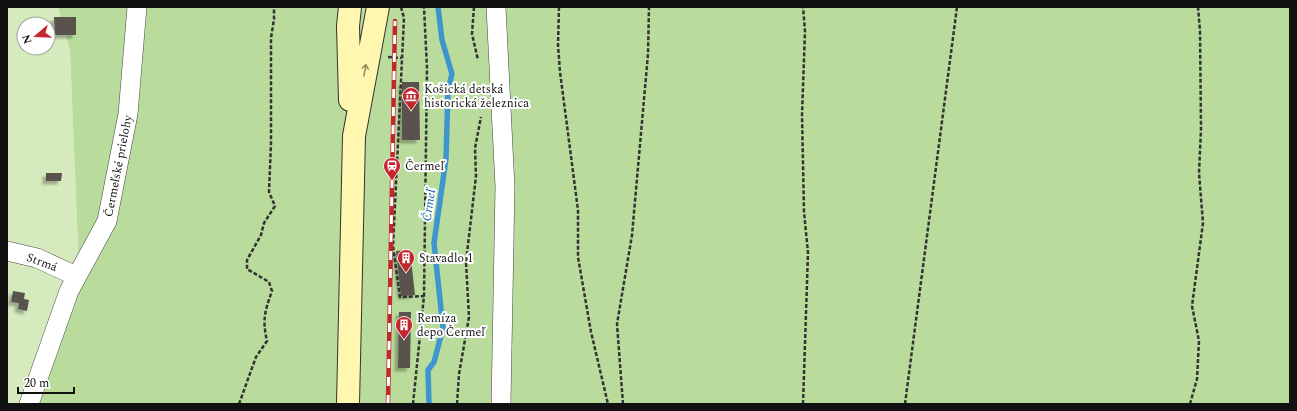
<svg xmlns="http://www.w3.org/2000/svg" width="1297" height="411" font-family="Spectral,serif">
	<defs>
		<filter id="shadow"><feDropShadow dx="-3.5" dy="3.5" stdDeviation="1" flood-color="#0004"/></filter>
	</defs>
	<rect width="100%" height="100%" fill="#fffdf5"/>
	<!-- green -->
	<path fill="#d5ebbd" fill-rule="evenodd" d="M7,7h51l12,44 9,223 -46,130h-26zM24,24h24v24h-24z"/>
	<!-- forest -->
	<path fill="#b9dc9c" d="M58,7h305l2,2 4,-2h921v397h-1257l46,-131 -9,-222z"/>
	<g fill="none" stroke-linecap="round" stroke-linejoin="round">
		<!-- stream -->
		<path stroke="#3f96cf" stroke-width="5.5" d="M429,404l-1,-34 6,-8 9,-34 -9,-85 12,-84 2,-69 4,-16 -10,-34 -4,-33"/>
	</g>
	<!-- building -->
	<path fill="#5a524d" filter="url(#shadow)" d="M54,17h22v18h-21z
		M402,82h17l1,58h-18z
		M46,173h16l-1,8h-15z
		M410,250l5,45 -14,1 -5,-45z
		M13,291l12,2 -1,6 5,1 -2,11 -9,-2 1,-6 -8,-1z
		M399,312h12l-1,56h-12z"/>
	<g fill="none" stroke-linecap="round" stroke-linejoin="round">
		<defs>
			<path id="street" d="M496,7l9,180 -4,217
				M7,251l30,7 39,18
				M29,404l40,-113 38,-70 21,-107 9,-107"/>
			<path id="secondary" d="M350,100l-2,-74 2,-19
				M348,404l6,-268 24,-129"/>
		</defs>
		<!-- street casing -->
		<use href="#street" stroke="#444" stroke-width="20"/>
		<!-- secondary casing -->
		<use href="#secondary" stroke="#333" stroke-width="24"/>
		<!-- path -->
		<path stroke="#333" stroke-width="2.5" stroke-dasharray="4 2" stroke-linecap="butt" d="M401,7l3,11 -11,228 7,51 24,-1
			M474,7l-2,27 6,26
			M559,7l-1,38 2,27 18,138v47l13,75 17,72
			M388,57l13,1
			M239,404l17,-47 11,-16c-5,-22 -2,-30 5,-50l-3,-9 -22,-13v-9l14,-25 3,-12 11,-17 -6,-14 2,-49v-105l3,-19v-12
			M413,404l11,-108 3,-228 -3,-61
			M457,404l2,-30 10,-57 -3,-55 10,-86 -1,-28 6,-31
			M623,404l-6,-80 15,-89 16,-181 1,-47
			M803,404l5,-151 -4,-41 -2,-97 3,-84 -2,-24
			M905,404l52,-397
			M1190,404l7,-25 2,-38 -7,-35 11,-83 -4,-50 2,-44 -1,-98 -2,-24"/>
		<!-- street -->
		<use href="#street" stroke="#fff" stroke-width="19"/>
		<!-- secondary -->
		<use href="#secondary" stroke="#fff6b0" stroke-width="22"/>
		<defs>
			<path id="rail" d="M388,404l7,-383"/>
		</defs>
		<!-- rail casing -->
		<use href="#rail" stroke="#c4262e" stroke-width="4.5"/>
		<!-- rail -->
		<use href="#rail" stroke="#fff" stroke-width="3" stroke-dasharray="9" stroke-linecap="butt"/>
	</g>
	<!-- one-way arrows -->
	<defs><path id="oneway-shaft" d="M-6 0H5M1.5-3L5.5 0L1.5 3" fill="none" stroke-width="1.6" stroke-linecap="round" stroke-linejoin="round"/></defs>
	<use stroke="#948f68" href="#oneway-shaft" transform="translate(365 70) rotate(-80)"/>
	<!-- icons -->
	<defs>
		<symbol id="museum-pin" viewBox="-11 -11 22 30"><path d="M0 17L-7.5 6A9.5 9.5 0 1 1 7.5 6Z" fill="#c4262e" stroke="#fff"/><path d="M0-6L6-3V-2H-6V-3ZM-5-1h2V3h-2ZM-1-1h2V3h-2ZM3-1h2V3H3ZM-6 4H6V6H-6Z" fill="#fff"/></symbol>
		<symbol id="station-pin" viewBox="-11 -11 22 30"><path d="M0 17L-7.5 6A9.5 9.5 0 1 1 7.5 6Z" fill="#c4262e" stroke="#fff"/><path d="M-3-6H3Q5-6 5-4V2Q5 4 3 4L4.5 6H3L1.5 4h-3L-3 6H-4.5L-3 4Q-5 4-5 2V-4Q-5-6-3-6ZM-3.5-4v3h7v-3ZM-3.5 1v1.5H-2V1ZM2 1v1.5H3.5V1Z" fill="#fff"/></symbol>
		<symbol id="building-pin" viewBox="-11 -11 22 30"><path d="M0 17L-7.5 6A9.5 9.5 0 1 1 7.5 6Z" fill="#c4262e" stroke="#fff"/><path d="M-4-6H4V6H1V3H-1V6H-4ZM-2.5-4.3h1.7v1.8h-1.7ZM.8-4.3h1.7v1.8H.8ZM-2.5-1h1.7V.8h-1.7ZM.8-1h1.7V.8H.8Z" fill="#fff"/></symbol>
	</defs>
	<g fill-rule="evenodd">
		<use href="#museum-pin" x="401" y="86" width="20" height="27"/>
		<use href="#station-pin" x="382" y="156" width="20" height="27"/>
		<use href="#building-pin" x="396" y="248" width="20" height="27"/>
		<use href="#building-pin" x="394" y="315" width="20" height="27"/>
	</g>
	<g text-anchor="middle" stroke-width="4" stroke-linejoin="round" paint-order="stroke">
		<!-- poi labels -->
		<g font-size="12" fill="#111" stroke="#fff" text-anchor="start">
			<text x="424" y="93">Košická detská<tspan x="424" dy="14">historická železnica</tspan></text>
			<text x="405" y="170">Čermeľ</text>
			<text x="419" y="262">Stavadlo 1</text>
			<text x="417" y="322">Remíza<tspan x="417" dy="14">depo Čermeľ</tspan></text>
		</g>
		<!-- street labels -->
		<g font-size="12" fill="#111" stroke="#fff">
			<text transform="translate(118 166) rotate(-79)" y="4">Čermeľské prielohy</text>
			<text transform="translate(42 262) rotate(20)" y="4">Strmá</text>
		</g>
		<!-- water labels -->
		<g font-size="13" font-style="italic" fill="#1768a6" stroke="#fff">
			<text transform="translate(428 205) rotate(-81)" y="5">Črmeľ</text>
		</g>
	</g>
	<!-- border -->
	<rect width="1297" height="411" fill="none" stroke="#111111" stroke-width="16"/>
	<!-- north arrow -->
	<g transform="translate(36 36) rotate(251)"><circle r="19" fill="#ffffff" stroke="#a0a0a0"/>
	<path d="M0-3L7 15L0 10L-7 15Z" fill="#c4262e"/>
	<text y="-6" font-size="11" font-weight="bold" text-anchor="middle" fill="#111111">N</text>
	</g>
	<!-- scale -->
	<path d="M18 387v6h56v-6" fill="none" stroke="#111111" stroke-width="2"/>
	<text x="24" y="387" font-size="12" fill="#111111" stroke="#ffffff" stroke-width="3" paint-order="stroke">20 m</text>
</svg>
